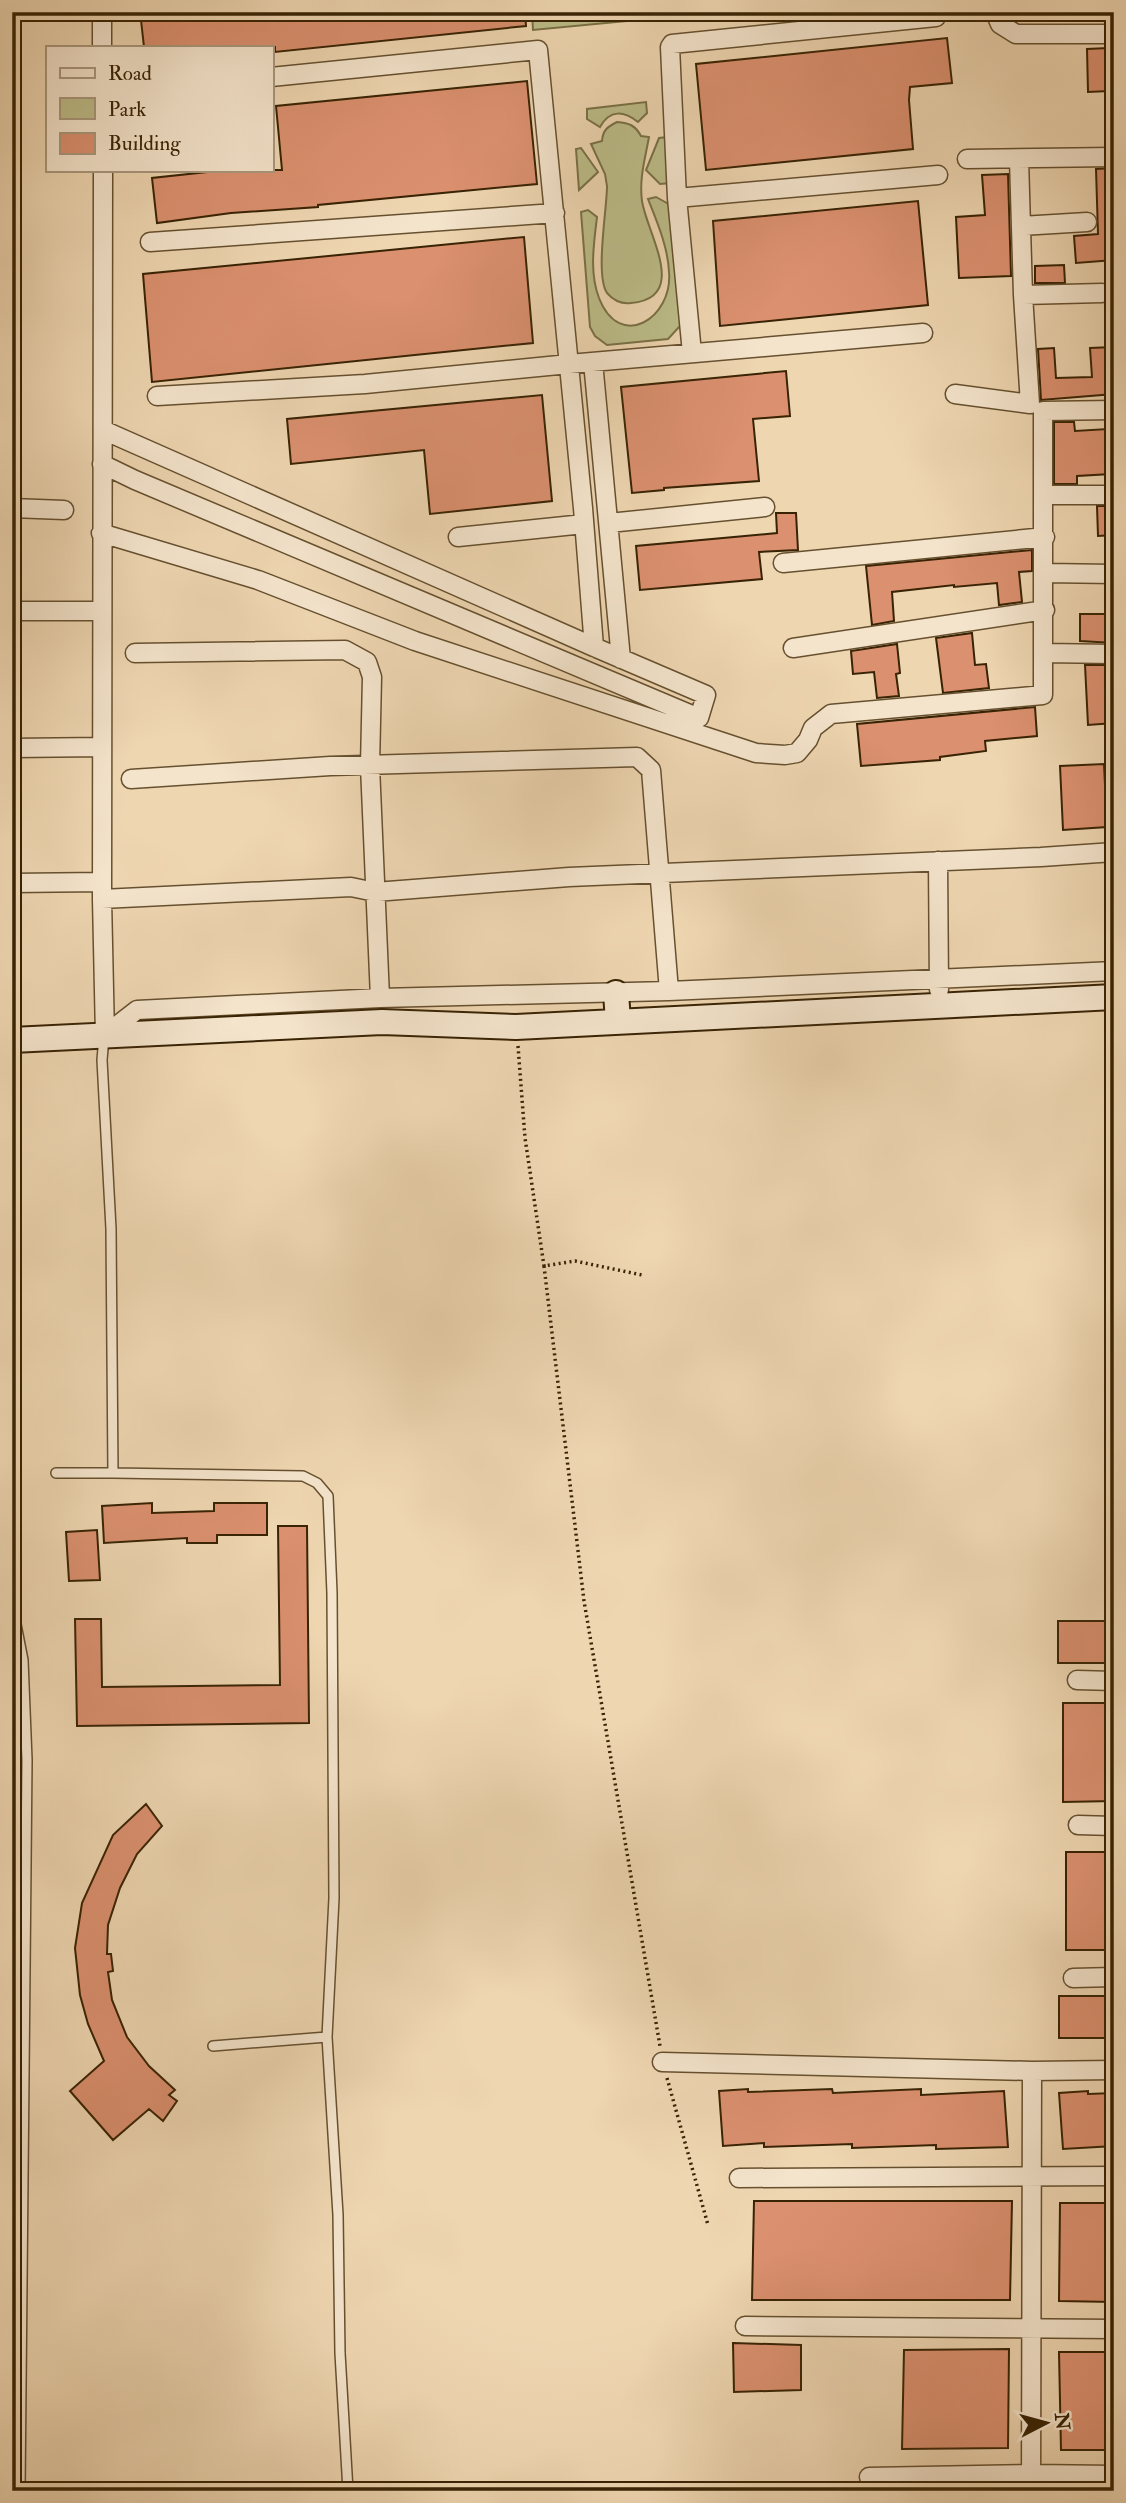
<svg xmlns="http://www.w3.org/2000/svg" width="1126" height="2503" font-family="'IM FELL Double Pica',serif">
	<rect width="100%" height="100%" fill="#eed6b1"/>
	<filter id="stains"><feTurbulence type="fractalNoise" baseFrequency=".00286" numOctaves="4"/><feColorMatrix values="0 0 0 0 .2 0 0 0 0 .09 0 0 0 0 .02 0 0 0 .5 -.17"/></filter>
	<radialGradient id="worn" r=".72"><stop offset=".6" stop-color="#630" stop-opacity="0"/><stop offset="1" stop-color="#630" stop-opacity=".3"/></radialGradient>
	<!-- green -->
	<path fill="#bcbd89" stroke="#7a7046" stroke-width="2" d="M532,12h147v4l-146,14z
		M646,102l1,11 -9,9c-14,-11 -28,-13 -38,5l-13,-8v-10z
		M617,122c12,1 18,3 24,14l8,1c-4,22 -10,42 -7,64 5,33 48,97 -11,102 -9,1 -18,-3 -24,-10 -12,-18 0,-84 0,-107l-2,-12 -14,-30 11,-3c1,-11 5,-14 15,-19z
		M667,137l4,46 -11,1 -14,-14 13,-32z
		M581,148l17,24 -19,18 -3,-41z
		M656,197l18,10 9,106 -3,13 -12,13 -61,6 -12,-9 -5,-9 -9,-115 7,-2 9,7c-3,26 -8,55 2,81 21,54 74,20 70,-26 -1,-25 -12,-50 -21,-73z"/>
	<!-- building -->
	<path fill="#db906f" stroke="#382304" stroke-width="2" d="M207,12h318l1,14 -251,26v-5h-131l-3,-27z
		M947,38l5,45 -42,4 -1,13 4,49 -207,21 -10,-106z
		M1108,48l1,43 -21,1 -1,-43z
		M527,81l10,103 -219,21v2l-87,6 -74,10 -5,-45 74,-8h56l-6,-64z
		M1114,168v92l-38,3 -2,-27 24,-2 -2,-65z
		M1008,174l3,102 -52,2 -3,-61 29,-2 -3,-40z
		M918,201l10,104 -208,21 -7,-105z
		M524,237l9,106 -381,39 -9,-108z
		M1064,265l1,18h-30v-17z
		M1113,347l1,47 -73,6 -3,-51 16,-1 2,30 36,-1 -2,-29z
		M786,371l4,45 -37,3 6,62 -95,7v2l-32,3 -11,-106z
		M542,395l10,106 -122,13 -6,-64 -133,14 -4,-45z
		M1054,422h20l1,9 33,-2 3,45 -34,2v8h-23z
		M1097,506h17v29l-16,1z
		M776,513h20l2,37 -39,2 3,27 -122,11 -4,-44 141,-13z
		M1032,550v21l-13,1 3,30 -23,3 -2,-22 -43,4v-2l-62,7 2,29 -22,4 -6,-59z
		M1080,614h34v29l-34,-2z
		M972,633l3,32 11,-1 3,24 -46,5 -7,-55z
		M897,644l3,29 -4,1 3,22 -22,2 -3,-26 -21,2 -2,-23z
		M1085,665h29v58l-26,2z
		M1035,707l2,29 -52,5 1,10 -46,6v3l-79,6 -4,-42z
		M1104,764l3,63 -44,3 -3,-64z
		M152,1503v10l62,-2v-8h53v32h-50v8h-30v-5l-83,5 -2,-37z
		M278,1526h29l2,197 -232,3 -2,-107h26l1,68 178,-2z
		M97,1530l3,50 -31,1 -3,-49z
		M1058,1621h56v42h-56z
		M1063,1703h51v98l-51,1z
		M146,1804l16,22 -25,28 -17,34 -12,37 -1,29h4l2,17 -5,1 4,28 15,37 22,29 26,24 -6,5 8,6 -14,20 -14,-12 -36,31 -43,-49 34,-30 -16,-37 -8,-29 -5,-47 7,-45 31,-68z
		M1066,1852h48v98h-48z
		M1059,1996h55v42h-55z
		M748,2089v3l84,-3 1,4 88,-4v6l83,-4 4,56 -72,2v-4l-84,3v-4l-88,3v-4l-41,3 -4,-55z
		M1088,2091v3l26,-1v53l-51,3 -4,-56z
		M754,2201h258l-2,99h-258z
		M1060,2203h54v99l-55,-1z
		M733,2343l68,2v45l-67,2z
		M1009,2349l-1,99 -106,1 2,-99z
		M1059,2352h55v98h-53z"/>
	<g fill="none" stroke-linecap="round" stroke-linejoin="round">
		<defs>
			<path id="lane" d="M104,1037l-2,23 9,169 2,244 190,3 14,7 11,13 4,97 2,305 -7,139 -114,9
				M56,1473h57
				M12,1604l11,56 4,100 -7,731
				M327,2037l11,178 2,138 8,138"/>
			<path id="street" d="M102,12v35
				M995,12l5,12 16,10h98
				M271,77l267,-27 45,458 11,139
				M967,159l147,-2
				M103,170l-1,729 3,137
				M677,198l261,-23
				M1021,226l66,-4
				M150,242l405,-29
				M1023,295l79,-2
				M692,353l-15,-155 -7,-151 2,-3 264,-27
				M593,362l28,297
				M955,394l75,10 -7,-109 -4,-136
				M157,396l208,-12 204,-20 354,-31
				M102,464l33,16 564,238 7,-23 -112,-48 -491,-217
				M1044,495h70
				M12,508l52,2
				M609,523l156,-16
				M101,533l157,47 157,61 341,112 29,2 12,-2 11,-13 5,-12 18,-14 212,-19v-284l71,-1
				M458,537l126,-13
				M783,563l262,-26
				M1045,573l69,1
				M12,611h90
				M793,648l252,-38
				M135,653l210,-3 22,12 5,15 -2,89 10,232
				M1044,653l70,1
				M12,748l90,-1
				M131,779l199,-13 307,-9 14,13 18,221
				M938,861l1,129
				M12,883l90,-1
				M102,899l249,-12 24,5 194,-15 472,-20 73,-5
				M105,1035l32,-25 243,-12 289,-7 445,-20
				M1077,1680l37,1
				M1078,1825l36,1
				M1073,1978l41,-1
				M662,2062l370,9
				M739,2178l375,-2
				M745,2326l369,3
				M869,2477l163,-3 82,1
				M1031,2491l1,-420 82,-1"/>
			<path id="secondary" d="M616,993l2,28
				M12,1040l370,-18 134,5 598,-30"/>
		</defs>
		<!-- lane casing -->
		<use href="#lane" stroke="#66502f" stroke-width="12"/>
		<!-- street casing -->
		<use href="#street" stroke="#66502f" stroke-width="21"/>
		<!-- secondary casing -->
		<use href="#secondary" stroke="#382304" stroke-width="28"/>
		<!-- path -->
		<path stroke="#382304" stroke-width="3.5" stroke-dasharray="2 3.5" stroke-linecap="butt" d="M518,1046l7,92 19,128 31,-5 67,14
			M544,1266l40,335 76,445
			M667,2078l41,147"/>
		<!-- lane -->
		<use href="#lane" stroke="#f4e4cc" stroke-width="9"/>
		<!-- street -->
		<use href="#street" stroke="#f4e4cc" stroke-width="18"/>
		<!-- secondary -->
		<use href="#secondary" stroke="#f4e4cc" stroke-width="24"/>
	</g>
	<!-- margin -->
	<rect width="1126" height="2503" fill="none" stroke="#eed6b1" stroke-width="42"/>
	<rect x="14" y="14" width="1098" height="2475" fill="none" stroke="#382304" stroke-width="3.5"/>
	<rect x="21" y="21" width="1084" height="2461" fill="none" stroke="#382304" stroke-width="2"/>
	<!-- legend -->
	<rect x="46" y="46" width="228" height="126" fill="#f4e4cc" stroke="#a9977c" stroke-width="2"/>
	<rect x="60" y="68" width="35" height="10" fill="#f4e4cc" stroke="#a9977c" stroke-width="2"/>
	<text x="108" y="80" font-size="21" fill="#382304">Road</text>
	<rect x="60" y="98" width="35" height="21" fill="#bcbd89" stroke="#a9977c" stroke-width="2"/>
	<text x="108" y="116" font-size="21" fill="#382304">Park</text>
	<rect x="60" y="133" width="35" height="21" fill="#db906f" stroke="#a9977c" stroke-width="2"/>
	<text x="108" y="150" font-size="21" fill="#382304">Building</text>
	<!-- north arrow -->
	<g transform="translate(1046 2423) rotate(84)" stroke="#f4e4cc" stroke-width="5" paint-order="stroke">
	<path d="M0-5L12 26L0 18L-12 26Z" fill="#382304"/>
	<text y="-10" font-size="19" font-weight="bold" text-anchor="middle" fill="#382304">N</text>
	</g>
	<rect width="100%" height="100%" filter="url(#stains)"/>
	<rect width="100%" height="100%" fill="url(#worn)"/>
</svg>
